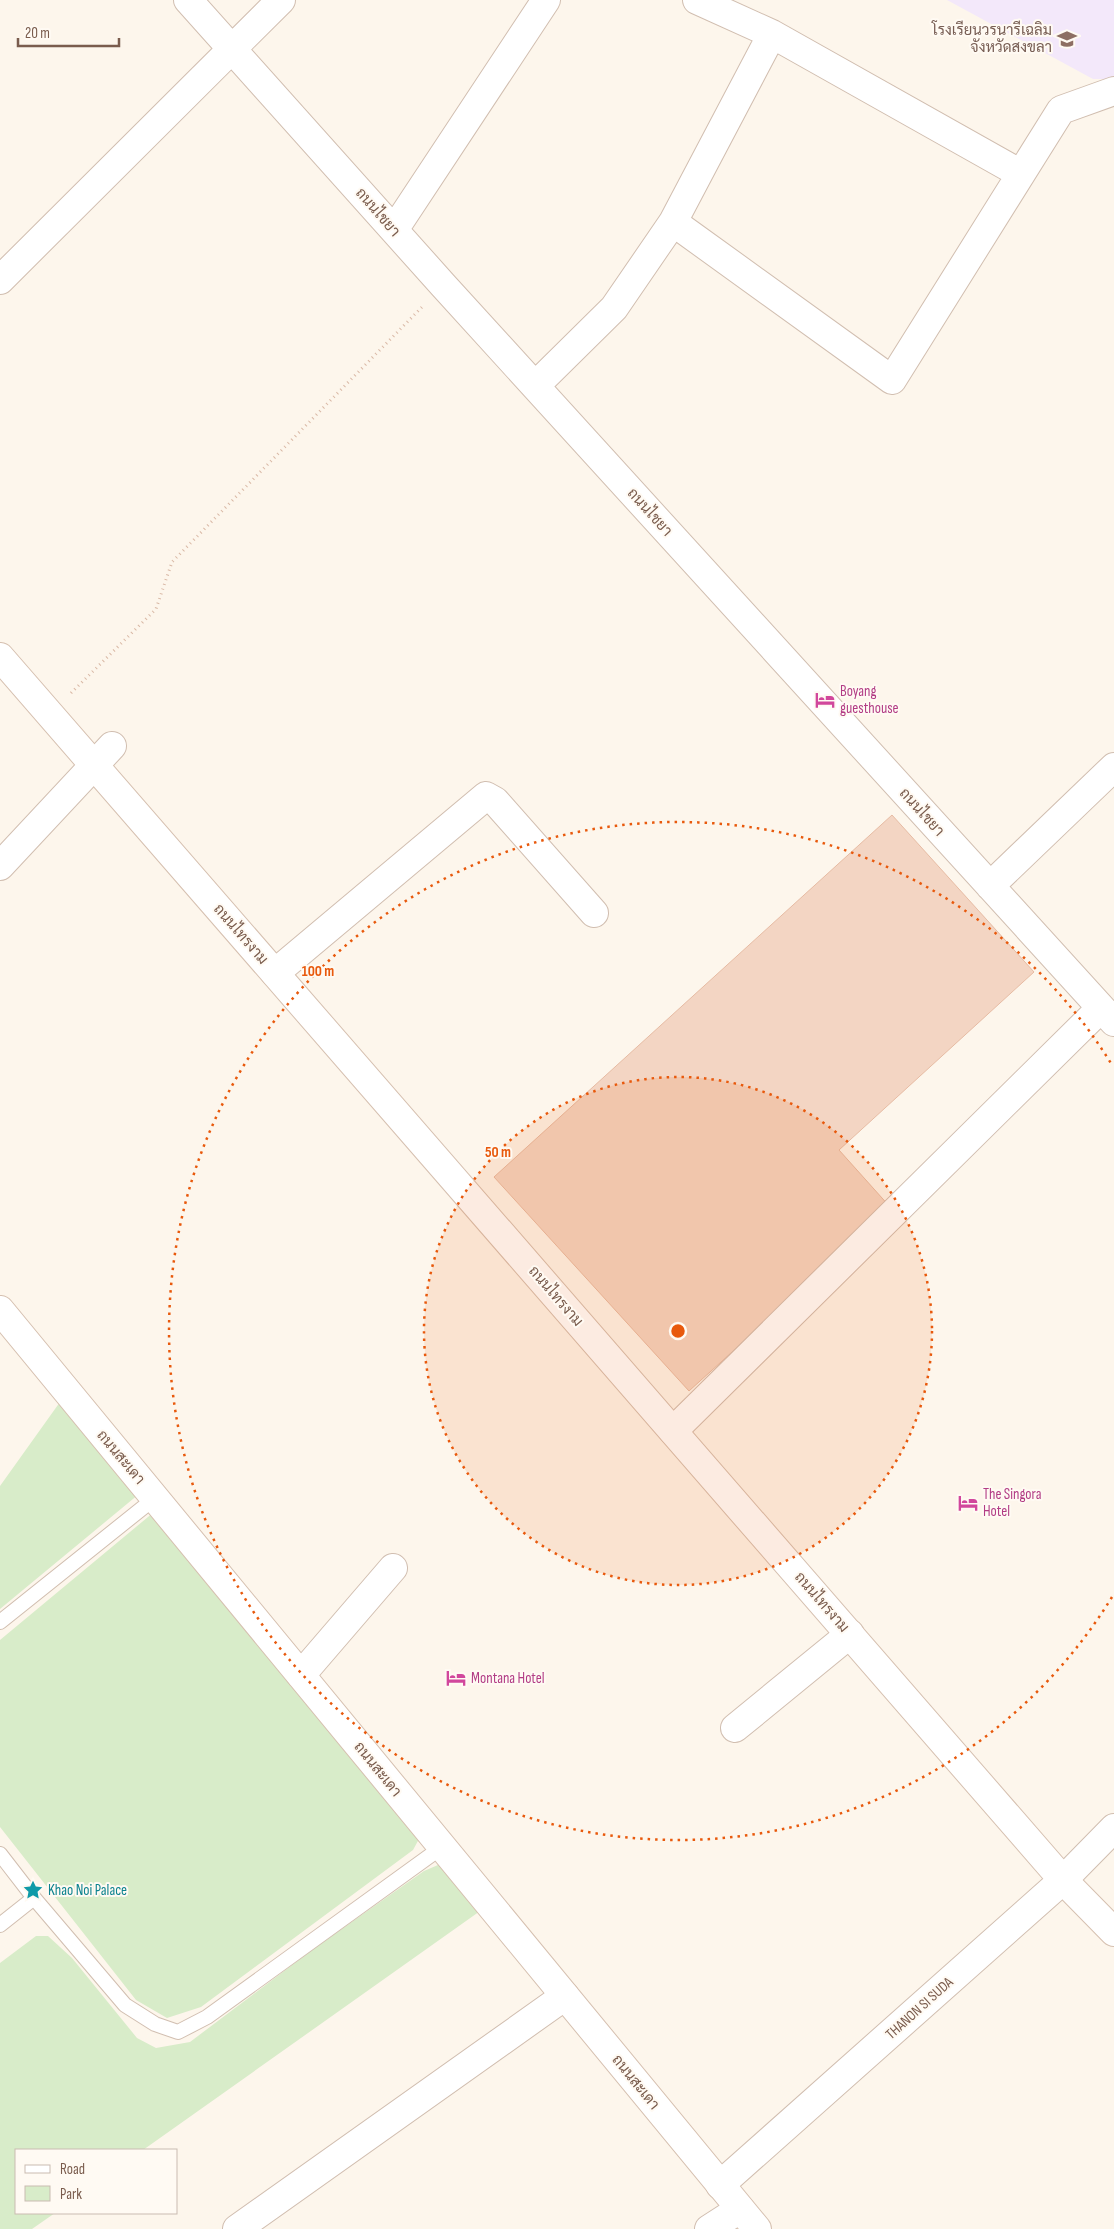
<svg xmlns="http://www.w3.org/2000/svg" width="1114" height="2229" font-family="'Sofia Sans Condensed',Sarabun,sans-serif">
	<rect width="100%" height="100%" fill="#fdf6ec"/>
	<!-- education -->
	<path fill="#f3e8fa" d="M947,0h167v79h-21z"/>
	<!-- green -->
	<path fill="#d8ecc9" d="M60,1402l79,92 -139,115v-123z
		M154,1512l271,316 -12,22 -212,157 -34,11 -31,-18 -136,-173v-187z
		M452,1859l38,45 -347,246h-127v63h39l-23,16h-32v-266l36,-27h12l24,22 65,80 19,10 34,-6 122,-92 112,-79z"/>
	<!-- building -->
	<path fill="#f3d5c3" stroke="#e6bba3" d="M892,815l142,157 -195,178 52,58 -202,183 -195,-214z"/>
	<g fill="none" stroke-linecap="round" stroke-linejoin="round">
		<defs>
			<path id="lane" d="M0,1622l155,-124
				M0,1854l34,44 91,107 30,19 23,8 29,-15 235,-170
				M0,1925l34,-27"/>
			<path id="street" d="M188,0l255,285 671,737
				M697,0l75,34 249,140
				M673,222l219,158 169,-270 53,-19
				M394,230l152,-230
				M0,280l281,-280
				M535,386l79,-78 59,-86 99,-188
				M0,866l112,-120
				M990,886l124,-119
				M275,973l211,-177 9,5 99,112
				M673,1431l428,-423
				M301,1675l92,-107
				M735,1728l115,-94
				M720,2185l343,-305 51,-52
				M237,2229l328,-233
				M709,2229l31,-20"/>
			<path id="secondary" d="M0,657l1063,1223 51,52
				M0,1310l757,919"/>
		</defs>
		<!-- lane casing -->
		<use href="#lane" stroke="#d1beb0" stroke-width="16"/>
		<!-- street casing -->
		<use href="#street" stroke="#d1beb0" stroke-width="30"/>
		<!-- secondary casing -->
		<use href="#secondary" stroke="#d6c0b0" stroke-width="30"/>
		<!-- path -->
		<path stroke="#d9b8a5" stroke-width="3" stroke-dasharray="1 4" stroke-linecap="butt" d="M71,693l85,-84 16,-47 250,-255"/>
		<!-- lane -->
		<use href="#lane" stroke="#fff" stroke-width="14"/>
		<!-- street -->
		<use href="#street" stroke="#fff" stroke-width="28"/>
		<!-- secondary -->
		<use href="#secondary" stroke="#fff" stroke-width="28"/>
	</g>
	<!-- distance rings -->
	<circle cx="678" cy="1331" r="254" fill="#e8590c" fill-opacity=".12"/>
	<g fill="none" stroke="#e8590c" stroke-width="2.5" stroke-dasharray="2.5 5">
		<circle cx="678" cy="1331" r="254"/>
		<path d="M1112 1597A509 509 0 1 1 1112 1065"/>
	</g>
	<!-- icons -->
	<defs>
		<symbol id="school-bare" viewBox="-9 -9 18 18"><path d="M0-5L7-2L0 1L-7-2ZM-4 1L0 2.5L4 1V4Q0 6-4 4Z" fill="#8d6e63" stroke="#fffaf3" stroke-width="2.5" paint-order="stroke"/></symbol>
		<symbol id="hotel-bare" viewBox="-9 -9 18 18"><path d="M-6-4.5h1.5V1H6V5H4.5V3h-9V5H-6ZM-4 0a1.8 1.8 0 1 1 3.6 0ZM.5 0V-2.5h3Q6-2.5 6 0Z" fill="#d1479c" stroke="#fffaf3" stroke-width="2.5" paint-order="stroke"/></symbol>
		<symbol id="sight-bare" viewBox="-9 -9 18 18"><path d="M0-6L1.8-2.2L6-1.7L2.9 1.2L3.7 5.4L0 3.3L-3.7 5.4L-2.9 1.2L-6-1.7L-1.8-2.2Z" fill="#0f9aa8" stroke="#fffaf3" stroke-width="2.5" paint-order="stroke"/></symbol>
	</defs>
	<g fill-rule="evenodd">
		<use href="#school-bare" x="1053" y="25" width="28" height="28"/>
		<use href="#hotel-bare" x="811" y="686" width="28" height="28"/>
		<use href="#hotel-bare" x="954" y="1489" width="28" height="28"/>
		<use href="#hotel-bare" x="442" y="1664" width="28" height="28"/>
		<use href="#sight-bare" x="19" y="1876" width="28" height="28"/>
	</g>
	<g text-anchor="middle" stroke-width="4" stroke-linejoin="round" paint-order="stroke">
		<!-- education labels -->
		<g font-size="15" fill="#785e54" stroke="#fffaf3" text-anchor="end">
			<text x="1052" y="35">โรงเรียนวรนารีเฉลิม<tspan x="1052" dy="17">จังหวัดสงขลา</tspan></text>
		</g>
		<!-- street labels -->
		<g font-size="15" fill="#7a5c4d" stroke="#fffaf3">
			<text transform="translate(378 212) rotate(49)" y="5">ถนนไชยา</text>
			<text transform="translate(650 512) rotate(48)" y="5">ถนนไชยา</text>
			<text transform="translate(922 812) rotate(48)" y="5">ถนนไชยา</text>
			<text transform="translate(241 934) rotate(49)" y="5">ถนนไทรงาม</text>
			<text transform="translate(556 1296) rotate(49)" y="5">ถนนไทรงาม</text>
			<text transform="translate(121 1457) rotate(50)" y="5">ถนนสะเดา</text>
			<text transform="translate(822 1602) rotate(49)" y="5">ถนนไทรงาม</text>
			<text transform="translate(378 1769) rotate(51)" y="5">ถนนสะเดา</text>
			<text transform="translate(919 2008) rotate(-42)" y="5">THANON SI SUDA</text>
			<text transform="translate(636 2082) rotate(51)" y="5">ถนนสะเดา</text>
		</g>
		<!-- hotel labels -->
		<g font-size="15" fill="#b23c85" stroke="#fffaf3" text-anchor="start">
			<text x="840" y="696">Boyang<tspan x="840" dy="17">guesthouse</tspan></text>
			<text x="983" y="1499">The Singora<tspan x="983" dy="17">Hotel</tspan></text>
			<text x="471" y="1683">Montana Hotel</text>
		</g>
		<!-- culture labels -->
		<g font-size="15" fill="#0d838f" stroke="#fffaf3" text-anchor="start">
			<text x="48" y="1895">Khao Noi Palace</text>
		</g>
	</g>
	<circle cx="678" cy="1331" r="8" fill="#e8590c" stroke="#fffaf3" stroke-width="2.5"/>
	<g font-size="15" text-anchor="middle" font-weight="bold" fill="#e8590c" stroke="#fffaf3" stroke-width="4" stroke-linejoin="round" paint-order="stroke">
		<text x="318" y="976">100 m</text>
		<text x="498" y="1157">50 m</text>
	</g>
	<!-- legend -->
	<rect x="15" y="2149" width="162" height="65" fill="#fffaf3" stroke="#cabbb1"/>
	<rect x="25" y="2165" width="25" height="8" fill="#ffffff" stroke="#cabbb1"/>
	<text x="60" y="2174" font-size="15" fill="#7a5c4d">Road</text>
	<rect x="25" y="2186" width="25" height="15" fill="#d8ecc9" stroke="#cabbb1"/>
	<text x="60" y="2199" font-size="15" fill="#7a5c4d">Park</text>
	<!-- scale -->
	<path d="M18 38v8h101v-8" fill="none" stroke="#7a5c4d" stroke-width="2.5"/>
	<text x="25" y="38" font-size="15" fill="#7a5c4d" stroke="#fffaf3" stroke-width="4" paint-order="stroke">20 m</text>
</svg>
